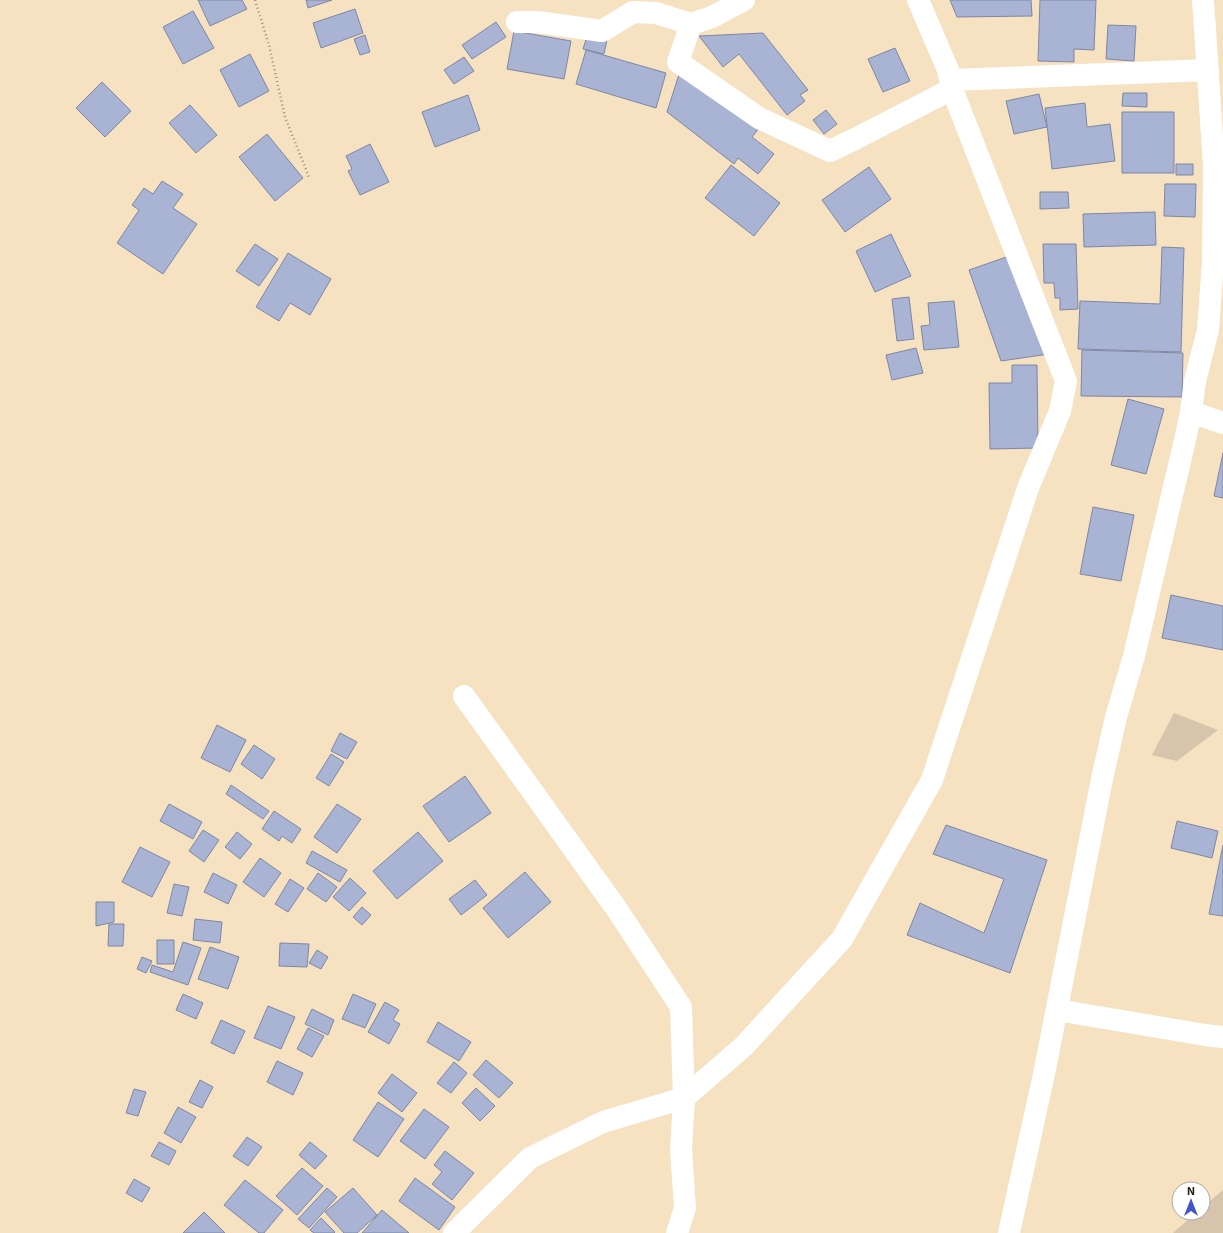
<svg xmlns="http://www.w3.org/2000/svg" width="1223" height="1233" font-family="'Exo 2',sans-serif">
	<rect width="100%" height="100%" fill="#f6e1c1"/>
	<!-- green -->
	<path fill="#d6c5ac" d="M1174,713l44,17 -41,31 -25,-6z
		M1223,1190v43h-50l23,-20h7v-6z"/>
	<!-- building -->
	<path fill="#a9b3d3" stroke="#7d87a5" d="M198,0h44l5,9 -37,17z
		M306,0h26l-24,8z
		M950,0h81l1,16 -75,1z
		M1040,0h56l-2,50 -20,-1v13l-36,-1z
		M355,9l8,24 -42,15 -8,-25z
		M193,11l21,37 -31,16 -20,-37z
		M496,22l10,15 -34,22 -10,-14z
		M1108,25l28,1 -2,35 -28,-2z
		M514,31l57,10 -7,38 -57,-10z
		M763,33l45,57 -8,5 5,6 -18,14 -48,-61 -16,13 -24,-31z
		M365,35l5,17 -10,3 -6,-16z
		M587,36l20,4 -3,14 -21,-5z
		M895,48l15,33 -27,11 -15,-33z
		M586,50l80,23 -10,35 -80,-24z
		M250,54l19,37 -30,16 -19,-37z
		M464,57l10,14 -20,13 -10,-14z
		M681,68l78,60 -7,9 22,17 -16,20 -20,-16 -4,6 -67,-52z
		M102,82l29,29 -26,26 -29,-29z
		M1123,93h24v14l-25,-1z
		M1039,94l8,33 -33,7 -8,-33z
		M468,95l12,35 -45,17 -13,-35z
		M1085,103l2,24 23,-3 5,37 -63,8 -7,-61z
		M190,105l27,30 -21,18 -27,-30z
		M826,110l11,14 -13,10 -11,-14z
		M1122,112h52v61h-52z
		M267,134l36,44 -28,23 -36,-44z
		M370,144l19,38 -29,13 -12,-24 4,-2 -6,-13z
		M1176,164h17v11h-17z
		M731,165l49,38 -26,33 -49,-38z
		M869,167l22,32 -46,33 -23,-32z
		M162,181l21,13 -10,14 24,16 -34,50 -46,-31 22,-33 -7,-5 12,-17 9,6z
		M1165,184h31l-1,33 -31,-1z
		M1040,192h28l1,16 -29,1z
		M1155,212l1,33 -72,2 -1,-33z
		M891,234l20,42 -36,16 -19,-41z
		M255,244l23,15 -19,27 -23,-15z
		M1043,244h33l2,65 -18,1v-12h-5l-1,-15h-10z
		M1162,247l22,1 -3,104 -103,-3 2,-48 80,3z
		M288,253l43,26 -21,36 -20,-12 -11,18 -23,-14z
		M1012,255l37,99 -48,7 -32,-91z
		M909,297l5,42 -17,2 -5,-42z
		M954,301l5,46 -35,3 -3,-24 9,-1 -2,-22z
		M916,348l7,25 -31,7 -6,-25z
		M1082,350l101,3 -1,44 -101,-1z
		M1012,365h25l1,83 -48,1 -1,-66h23z
		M1128,399l36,10 -18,65 -35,-9z
		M1223,453v45l-9,-2z
		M1093,507l41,8 -13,66 -41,-7z
		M1171,595l52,11v44l-61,-12z
		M217,725l29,15 -16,32 -29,-14z
		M340,733l17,9 -10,17 -16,-8z
		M254,745l21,14 -13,20 -21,-15z
		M331,754l13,8 -15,24 -13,-8z
		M465,776l26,37 -42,29 -26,-36z
		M231,785l38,26 -6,8 -37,-25z
		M169,804l33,18 -9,17 -33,-18z
		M337,804l24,15 -24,34 -23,-16z
		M274,811l27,18 -9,14 -10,-7 -3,5 -17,-12z
		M1177,821l41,10 -6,27 -41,-10z
		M946,825l101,35 -37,113 -103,-38 13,-32 64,30 20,-54 -71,-25z
		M203,830l16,10 -15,22 -15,-11z
		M237,832l15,12 -12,15 -15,-12z
		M418,832l25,29 -46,38 -24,-28z
		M1223,845v71l-14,-2z
		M140,847l30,15 -18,35 -30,-15z
		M312,851l35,19 -7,12 -34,-19z
		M260,858l21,15 -17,24 -21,-15z
		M525,872l26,30 -43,36 -25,-30z
		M213,873l24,12 -9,19 -24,-12z
		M318,873l19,14 -11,15 -19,-13z
		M350,878l16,15 -17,18 -16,-14z
		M290,879l14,9 -16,24 -13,-8z
		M475,880l12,15 -26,20 -12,-16z
		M174,884l15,3 -7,29 -15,-3z
		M96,902h18v20l-18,4z
		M362,907l9,8 -9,10 -9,-8z
		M195,919l27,3 -2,21 -27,-3z
		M109,924h15l-1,22h-15z
		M157,940h17v24h-17z
		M183,942l18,6 -13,37 -38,-13 2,-7 21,7z
		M280,943l29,1 -2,23 -28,-1z
		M210,947l29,10 -11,32 -30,-10z
		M317,950l11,7 -7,12 -12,-6z
		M142,957l10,4 -6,12 -9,-4z
		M183,994l20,9 -7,16 -20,-9z
		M353,994l23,10 -11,24 -23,-9z
		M385,1002l14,8 -6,10 7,4 -11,20 -21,-12z
		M268,1006l27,11 -14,32 -27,-11z
		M312,1009l22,11 -6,15 -23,-11z
		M221,1020l24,11 -11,23 -23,-11z
		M438,1022l33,20 -12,19 -32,-19z
		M308,1028l16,8 -12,21 -15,-8z
		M486,1060l27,23 -14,15 -26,-23z
		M277,1061l26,12 -10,22 -26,-13z
		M454,1062l13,11 -16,20 -14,-10z
		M392,1074l25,19 -15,19 -24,-19z
		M200,1080l13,7 -11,21 -13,-6z
		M476,1088l19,18 -15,15 -18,-18z
		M134,1089l12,3 -8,24 -12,-3z
		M378,1102l26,17 -26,38 -25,-17z
		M178,1107l18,10 -15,26 -17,-10z
		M424,1109l25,18 -24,32 -25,-18z
		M247,1137l15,10 -14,19 -15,-10z
		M159,1142l17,9 -7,14 -18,-9z
		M310,1142l17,14 -12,13 -16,-14z
		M445,1151l29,22 -22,27 -20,-16 10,-12 -8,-7z
		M302,1168l21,18 -26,29 -21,-19z
		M415,1178l40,29 -16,23 -40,-29z
		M134,1179l16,9 -8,14 -16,-9z
		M245,1180l38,30 -19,23h-5l-35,-28z
		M327,1188l10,9 -28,31 -11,-9z
		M353,1188l24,27 -20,18h-13l-19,-21z
		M382,1210l27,23h-47z
		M204,1212l21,21h-42z
		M321,1218l14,14 -1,1h-20l-4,-3z"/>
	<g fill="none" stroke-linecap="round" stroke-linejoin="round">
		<!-- path -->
		<path stroke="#9e8f77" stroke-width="2.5" stroke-dasharray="1 3" stroke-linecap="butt" d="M255,0l14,45 16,72 24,60"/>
		<!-- minor -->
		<path stroke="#fff" stroke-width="22" d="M517,22h21l64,9 31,-19 23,1 35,11 -13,38 81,56 71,33 25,-12 97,-50
			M691,24l21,-7 32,-17
			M951,80l257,-10
			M1191,412l32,11
			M464,696l152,212 65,99 3,91 -3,52 4,58 -8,25
			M1057,1010l148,25 18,2
			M454,1233l76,-75 73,-36 81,-24 60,-52 98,-107 90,-159 96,-292 32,-77 6,-30 -114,-292 -4,-19 -30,-70
			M1009,1233l35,-159 58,-295 14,-62 18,-61 51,-216 6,-28 4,-31 13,-51 5,-68 1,-96 -11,-166"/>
	</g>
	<!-- north arrow -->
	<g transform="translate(1191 1201)"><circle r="19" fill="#ffffff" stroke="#a9a6a1"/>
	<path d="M0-3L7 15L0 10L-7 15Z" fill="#4254c8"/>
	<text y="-6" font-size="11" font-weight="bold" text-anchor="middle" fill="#272014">N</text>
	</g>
</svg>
